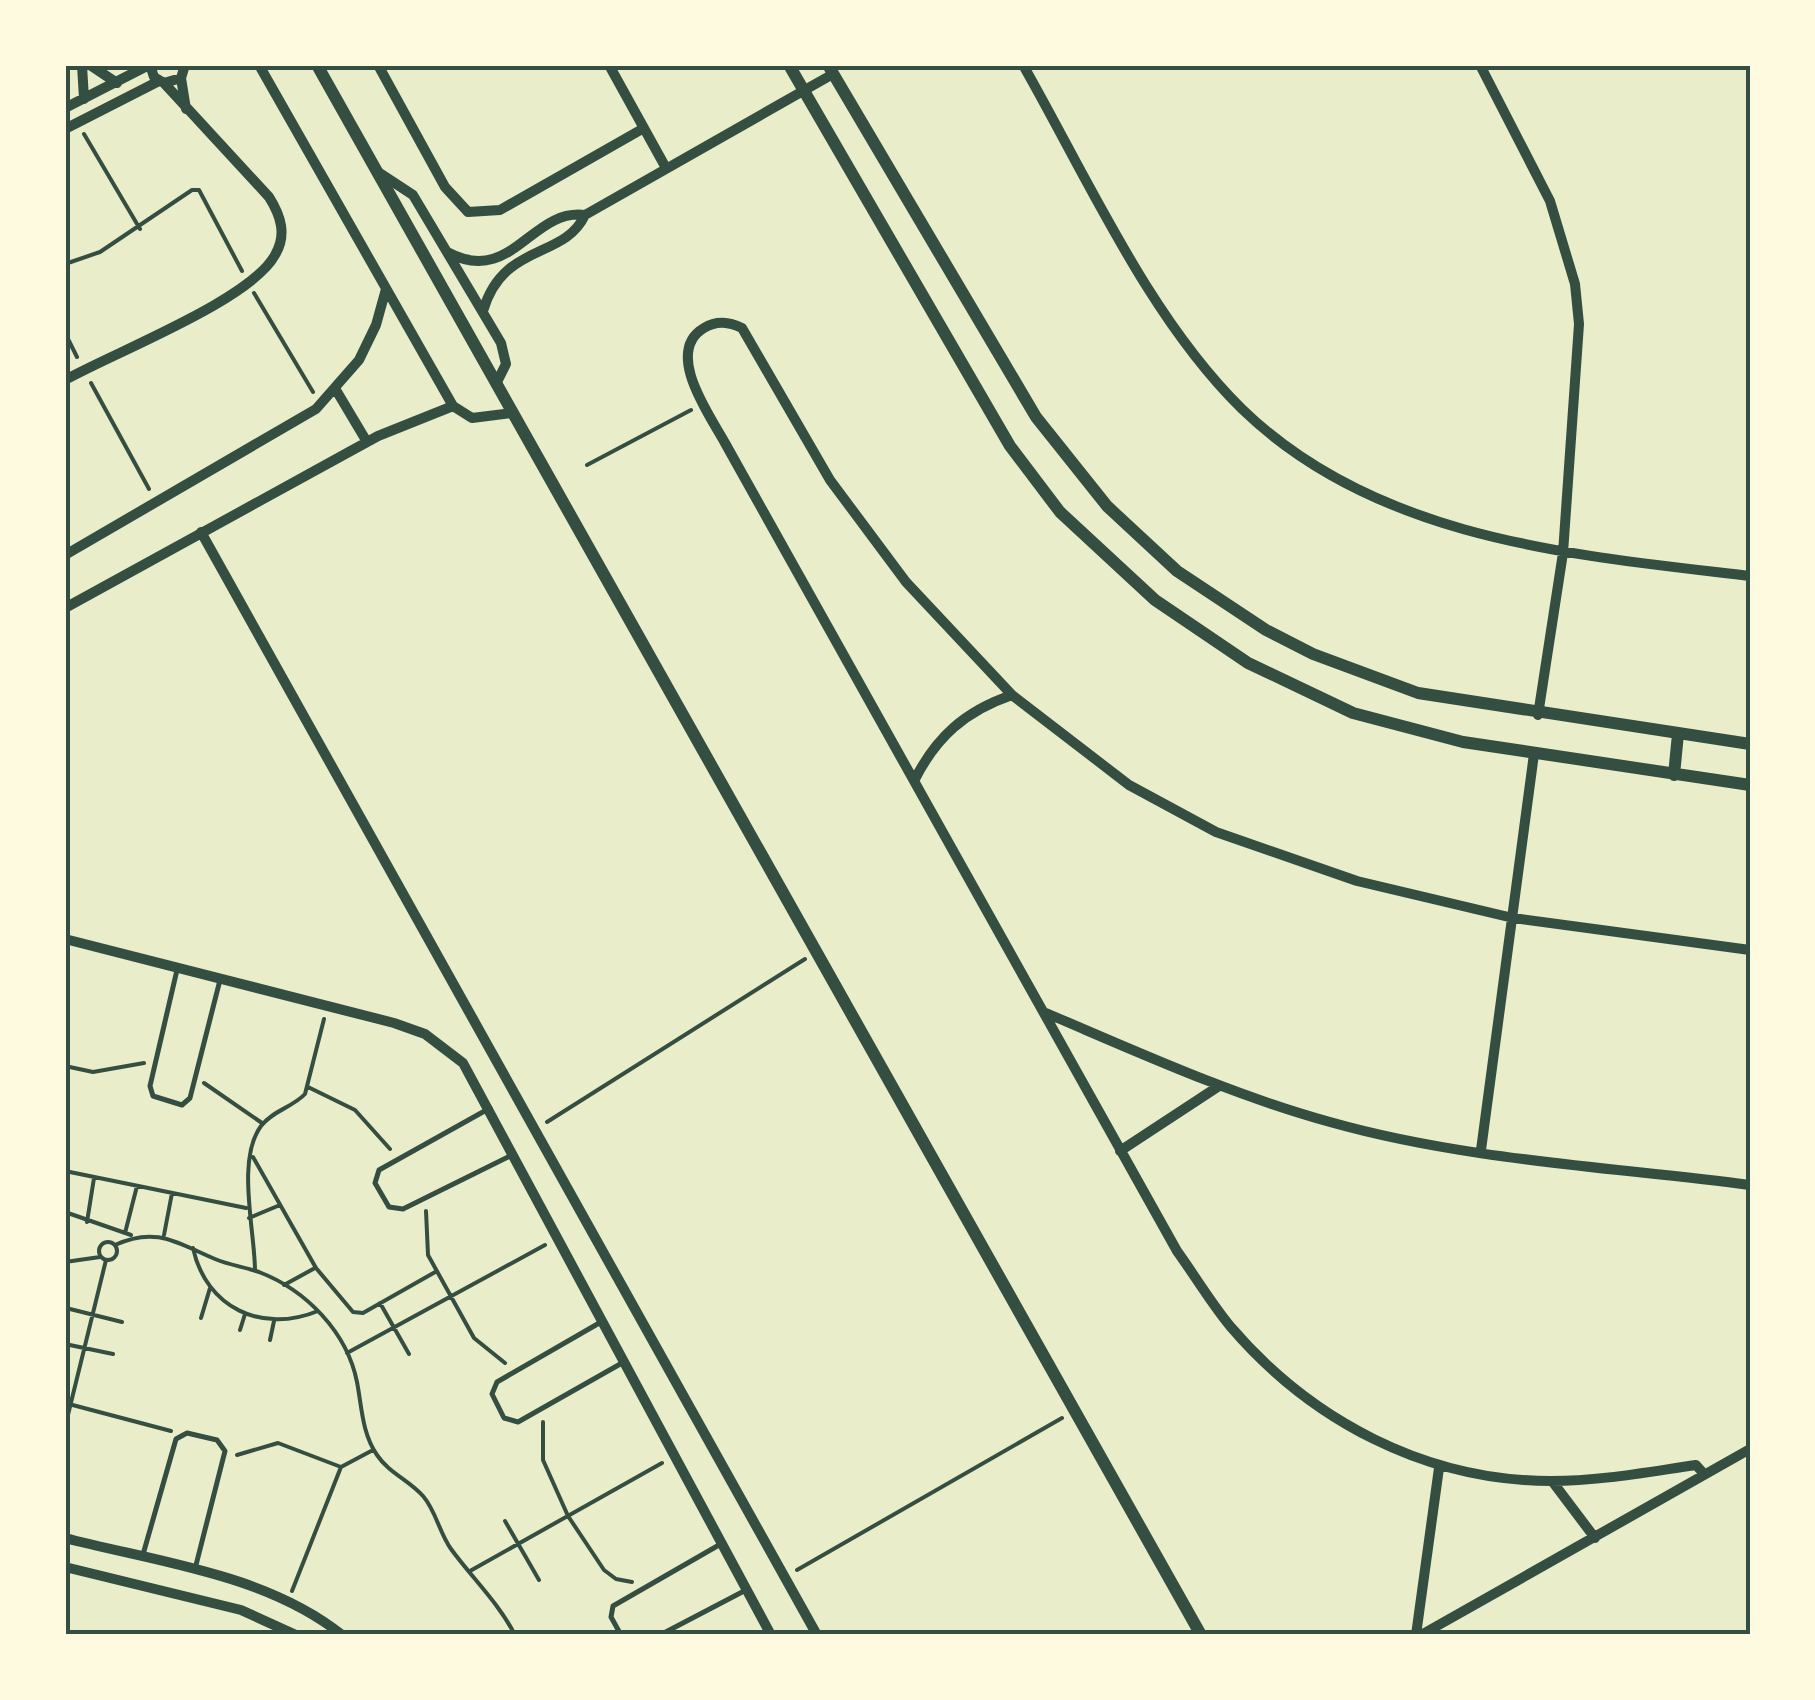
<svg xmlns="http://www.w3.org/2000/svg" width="1815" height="1700" font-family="Lato,sans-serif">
	<rect width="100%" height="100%" fill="#e9edc9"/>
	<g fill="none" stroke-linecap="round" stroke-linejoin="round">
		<!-- path -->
		<path stroke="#344e41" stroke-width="4" d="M84,134l56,95
			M65,264l35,-12 92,-62h7l43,81
			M254,293l59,99
			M65,333l12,24
			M91,383l58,106
			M587,465l104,-55
			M65,1066l28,6 51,-9
			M204,1083l58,40
			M308,1087l47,23 35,39
			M547,1122l258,-163
			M253,1157l63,111 37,44 10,1 74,-42
			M65,1171l181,37
			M426,1211l2,44 46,83 31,25
			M65,1212l66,23
			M249,1218l31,-13
			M87,1222l7,-44
			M125,1233l12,-47
			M164,1235l8,-42
			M99 1251a9 9 0 1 1 18 0a9 9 0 1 1-18 0Z
			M115,1245c41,-19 62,-2 100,14 14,6 30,8 44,13 47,18 88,60 98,110 5,26 5,51 20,73 12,18 32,25 46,41 13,15 16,36 28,53 22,30 47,53 64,86
			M193,1248c13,60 69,86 125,63
			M65,1262l35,-5
			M255,1271c0,-40 -19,-111 6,-145 11,-15 32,-19 44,-32l19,-75
			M284,1285l31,-17
			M380,1303l29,51
			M66,1308l56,14
			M201,1318l9,-30
			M240,1330l5,-16
			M270,1340l4,-19
			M65,1344l48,10
			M347,1353l198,-108
			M65,1403l106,28
			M543,1422v38l25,56 36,54 12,9 16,3
			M65,1427l41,-167
			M237,1455l41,-12 63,24
			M505,1521l34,59
			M797,1570l265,-152
			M470,1571l192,-108
			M292,1591l49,-124 32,-17"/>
		<!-- service -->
		<path stroke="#344e41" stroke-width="5" d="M177,970l-27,116 3,10 29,9 8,-7 30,-118
			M490,1108l-111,62 -4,13 14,24 14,2 109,-54
			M601,1322l-104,60 -5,12 12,24 14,4 104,-59
			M142,1558l34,-119 11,-6 30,7 8,11 -30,118
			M621,1635l-10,-18 2,-11 106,-61
			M660,1635l86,-45"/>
		<!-- minor -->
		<path stroke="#344e41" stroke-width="10" d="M82,65l2,34
			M90,65l27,18
			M150,65l4,12 10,6 17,-5 4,-13
			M259,65l194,341 19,12 40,-5
			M378,65l67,122 23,25 32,-2 144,-82
			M609,65l57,103
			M1023,65c64,112 126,253 219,344 135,131 332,146 508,167
			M1480,65l70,136 25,83 4,40 -16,229 -25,162
			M181,78l5,31
			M65,108l84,-43
			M65,129l94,-48
			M378,172l35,23 88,148 5,21 -10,20
			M447,252c65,35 84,-44 138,-37
			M483,311c20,-69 81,-51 102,-96l248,-141
			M65,380c50,-28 186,-80 210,-125 12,-20 6,-39 -6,-58l-105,-114
			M336,390l31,52
			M201,532l616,1103
			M65,555l251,-146 43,-49 17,-35 10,-36
			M65,608l313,-172 75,-30
			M914,781c22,-44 51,-70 98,-86
			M65,939l329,84 31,11 38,29 308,572
			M1046,1013c94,40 186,82 284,109 134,38 281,45 420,63
			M1481,1150l53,-396
			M1120,1151l99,-65
			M1704,1474l-8,-9c-49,7 -96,16 -145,16 -125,0 -240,-60 -321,-155 -19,-23 -35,-50 -53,-75l-452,-808c-14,-26 -62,-91 -21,-115 13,-8 25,-6 38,0l88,152 76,102 106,113 117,90 87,47 141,49 156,37 237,32
			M1552,1481l43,57
			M65,1538c92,24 201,36 277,97
			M65,1567l176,43 55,25
			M1416,1635l23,-167
			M1421,1635l329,-186"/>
		<!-- tertiary -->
		<path stroke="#344e41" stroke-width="12" d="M317,65l884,1570
			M789,65l221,381 50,66 95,88 93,63 105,50 110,29 287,43
			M828,65l208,352 71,89 70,65 89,59 47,24 105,39 332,51
			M1674,775l4,-41"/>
	</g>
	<!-- border -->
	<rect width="1815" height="1700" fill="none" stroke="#fefae0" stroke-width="135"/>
	<rect x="68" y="68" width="1680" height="1564" fill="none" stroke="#344e41" stroke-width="4"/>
</svg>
